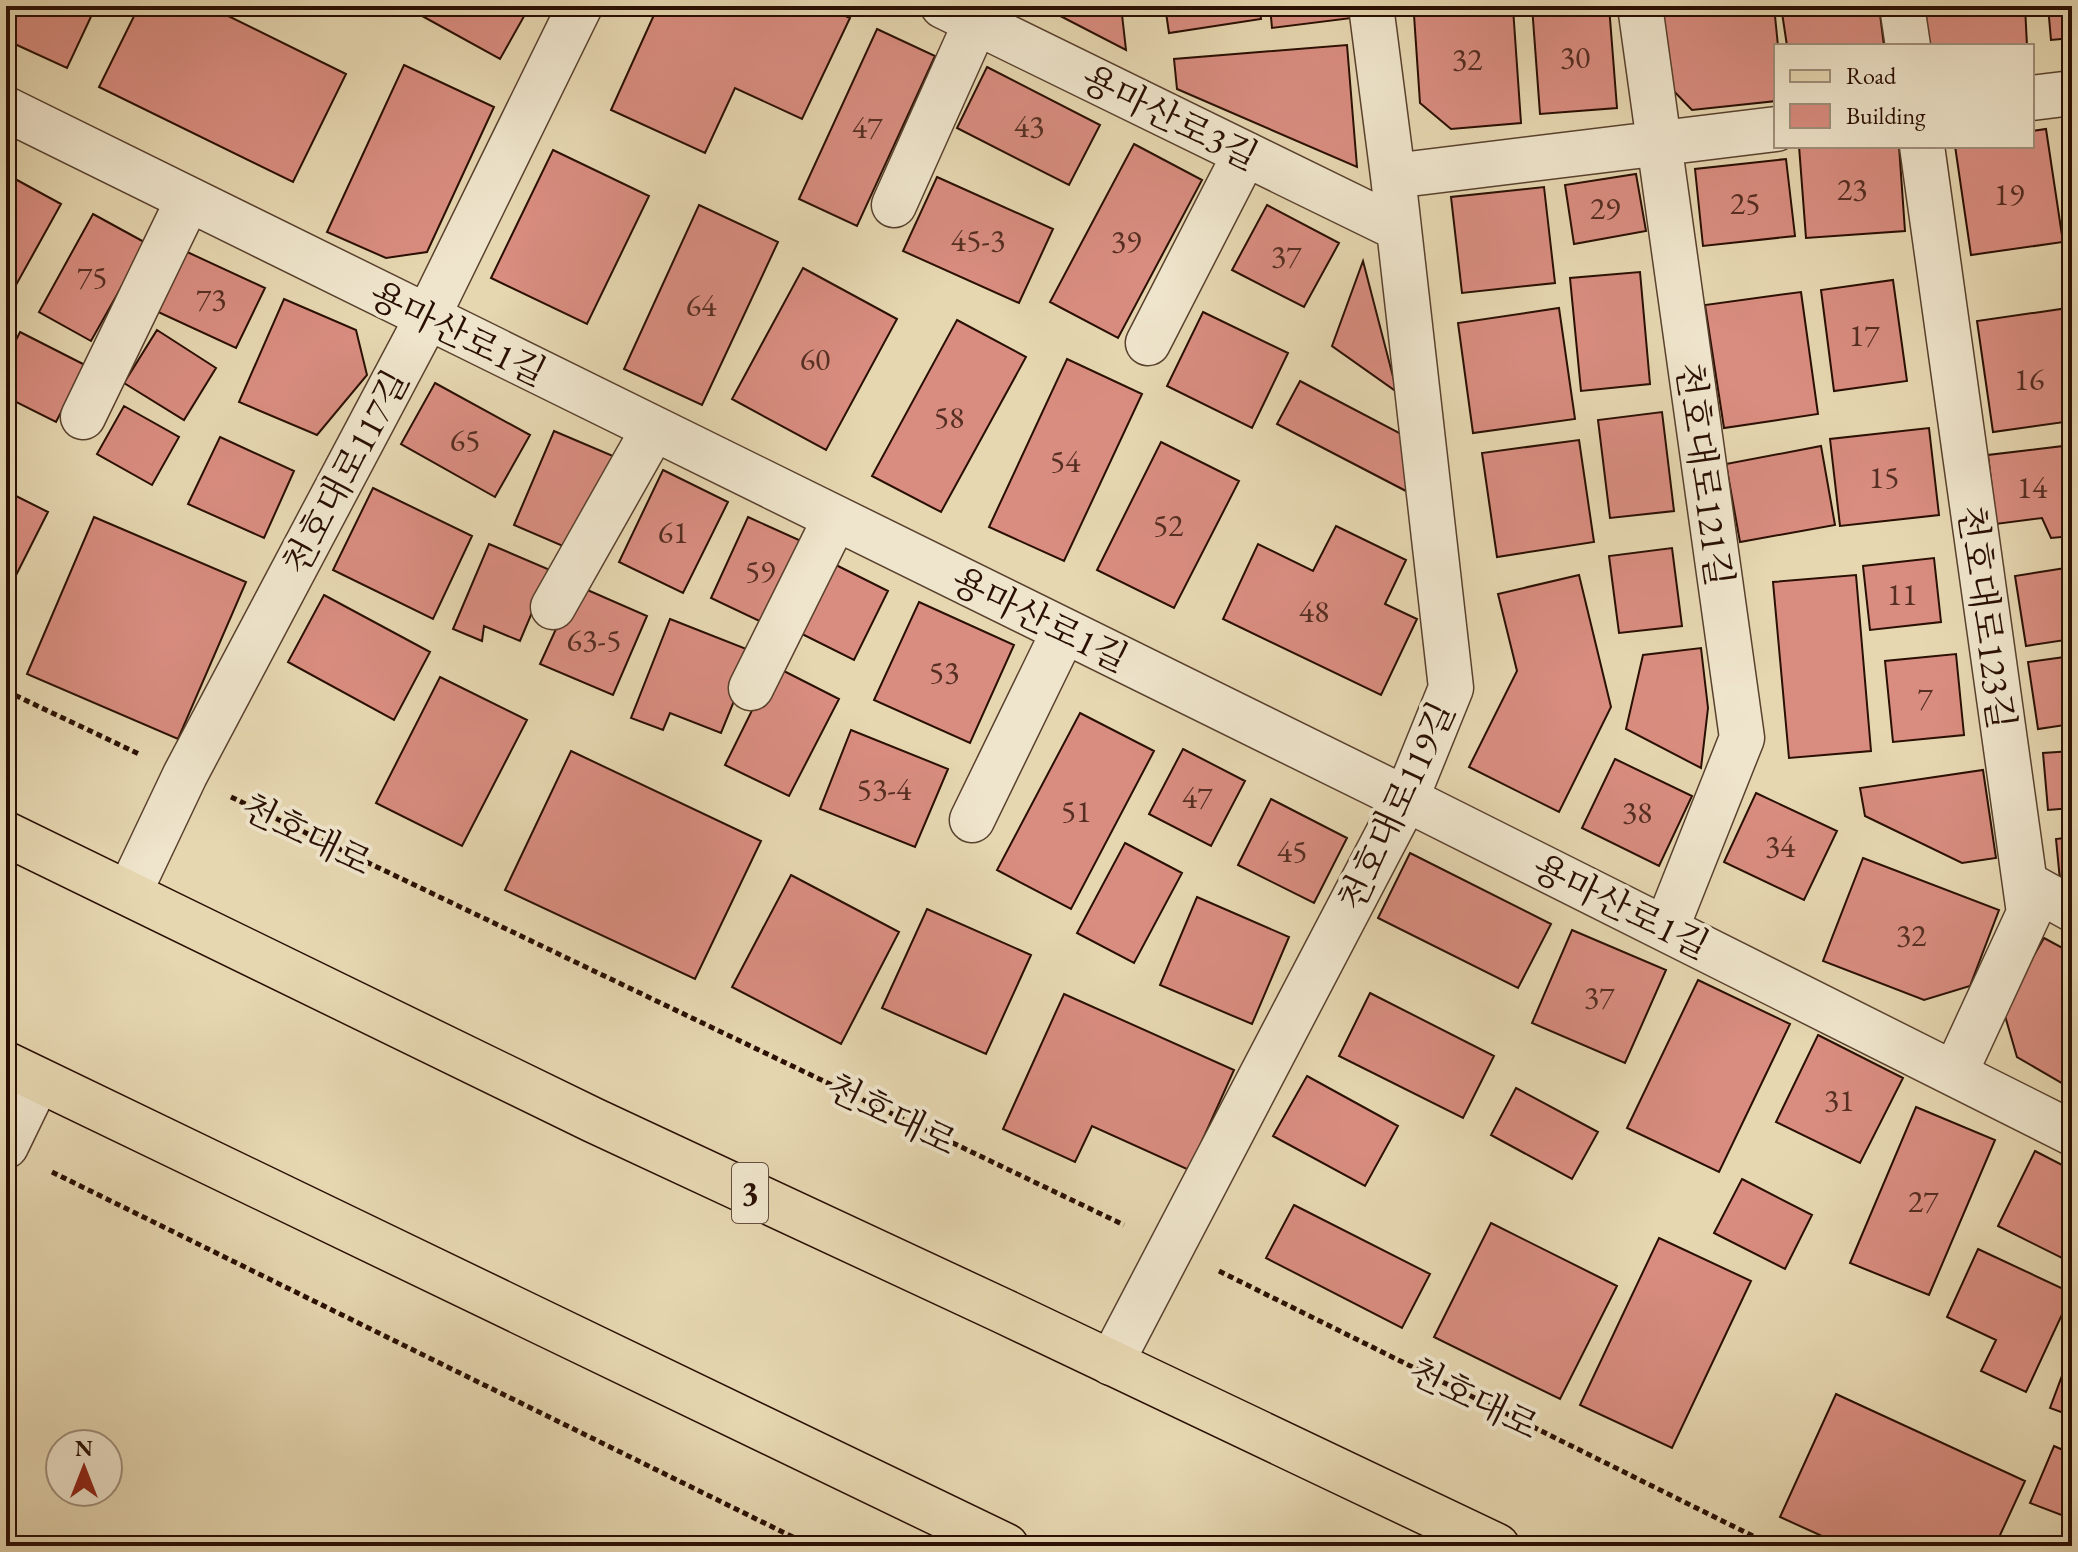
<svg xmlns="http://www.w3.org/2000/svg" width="2078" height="1552" font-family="'EB Garamond','Noto Serif KR',serif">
	<rect width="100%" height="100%" fill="#e6d7b1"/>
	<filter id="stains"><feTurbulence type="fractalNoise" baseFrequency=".0025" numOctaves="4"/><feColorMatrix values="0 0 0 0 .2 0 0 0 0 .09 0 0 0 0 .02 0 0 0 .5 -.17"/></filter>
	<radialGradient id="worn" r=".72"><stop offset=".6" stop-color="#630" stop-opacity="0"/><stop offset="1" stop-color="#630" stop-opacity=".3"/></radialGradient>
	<!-- building -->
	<path fill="#d98d80" stroke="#2a0f03" stroke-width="2" d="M6,6h90l-29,62 -61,-28z
		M139,6h69l138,68 -53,108 -194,-95z
		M404,6h114l9,5 -27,48z
		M658,6h165l27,12 -48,101 -67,-31 -30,65 -94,-43z
		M1041,6h80l5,44z
		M1165,6h94l2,13 -92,14z
		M1270,6h80l2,12 -80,10z
		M1532,6h77l8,102 -77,6z
		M1658,6h116l4,40h-2v55l-84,9 -25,-26z
		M1781,6h98l5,40h-97z
		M1921,6h104l2,40h-98z
		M2048,6h24v32l-21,2z
		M1513,8l8,115 -70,6 -31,-26 -6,-88z
		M877,29l58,27 -78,170 -58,-27z
		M1347,45l10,122 -180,-78 -3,-30z
		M404,65l90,42 -67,145 -41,6 -59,-26z
		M987,67l113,58 -31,60 -112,-57z
		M2046,129l17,113 -92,13 -16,-109h77v-15z
		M1134,144l68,36 -84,158 -68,-36z
		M1799,146h100l6,85 -99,7z
		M553,150l96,46 -62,128 -96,-46z
		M1786,159l9,77 -92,10 -8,-77z
		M6,174l55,30 -55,99z
		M1636,174l10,57 -72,13 -9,-59z
		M937,177l116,52 -34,74 -116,-52z
		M1544,187l11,96 -93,10 -11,-96z
		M699,205l79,37 -76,163 -78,-36z
		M1267,205l72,38 -35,64 -72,-37z
		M93,214l53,29 -55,98 -52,-29z
		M185,251l80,37 -29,60 -80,-37z
		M1363,261l34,131 -65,-46z
		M803,268l94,51 -71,131 -94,-51z
		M1640,272l10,112 -69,7 -11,-113z
		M1893,280l14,101 -73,10 -13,-101z
		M1801,292l17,122 -94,14 -19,-123z
		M284,299l72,31 11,45 -50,60 -78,-33z
		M1559,308l16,111 -102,14 -15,-110z
		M2068,308l4,28v85l-79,11 -16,-111z
		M1203,312l85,41 -36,75 -85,-42z
		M957,320l69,37 -85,155 -69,-36z
		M157,330l59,38 -32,52 -60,-37z
		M20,332l65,33 -29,57 -50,-25v-37z
		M1067,359l75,35 -78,167 -75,-34z
		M1300,381l107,56 -1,54 -129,-67z
		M435,383l95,52 -35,62 -94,-53z
		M124,406l55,31 -27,48 -55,-31z
		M1662,412l12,99 -64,7 -12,-98z
		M1929,428l10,87 -99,11 -10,-87z
		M554,431l66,28 -41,94 -65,-28z
		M220,437l74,34 -30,67 -76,-34z
		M1579,440l15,102 -97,15 -15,-104z
		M1161,442l78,39 -65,127 -77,-38z
		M2072,445v91l-21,2 -9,-20 -46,6 -8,-69z
		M1821,446l14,79 -95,17 -14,-78z
		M663,470l65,32 -45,91 -64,-31z
		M373,488l99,48 -39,83 -100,-49z
		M6,491l42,21 -42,83z
		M94,517l152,65 -68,157 -151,-65z
		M748,517l62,28 -38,82 -61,-29z
		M1336,526l70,34 -21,44 32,15 -36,76 -158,-76 35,-75 55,27z
		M489,544l61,26 -30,71 -36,-15 -2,15 -29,-12z
		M1672,548l10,78 -63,7 -10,-77z
		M1934,558l7,64 -71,8 -7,-64z
		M830,562l58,29 -34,69 -58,-29z
		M2072,567v72l-46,7 -11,-70z
		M1579,575l32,132 -52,105 -90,-45 48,-96 -19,-77z
		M1856,575l15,176 -82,7 -16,-176z
		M576,585l71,31 -34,79 -73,-31z
		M324,595l106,57 -36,68 -106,-58z
		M919,602l95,43 -44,98 -96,-43z
		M670,619l84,33 -33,81 -51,-20 -7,17 -32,-12z
		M1701,648l7,60 -7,60 -75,-39 17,-74z
		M1956,654l8,81 -71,7 -8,-81z
		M2072,656v68l-34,5 -10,-67z
		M774,666l65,33 -50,97 -64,-31z
		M440,677l87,43 -65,126 -86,-43z
		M1080,713l74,38 -83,158 -74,-39z
		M851,730l97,39 -33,78 -95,-38z
		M1183,749l62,32 -34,65 -62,-32z
		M571,751l190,90 -66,138 -190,-89z
		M2072,751v57l-24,2 -5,-57z
		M1615,759l77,37 -33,70 -77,-38z
		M1983,770l13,88 -34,5 -97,-47 -5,-28z
		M1756,793l81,38 -33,69 -80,-38z
		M1271,799l76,39 -33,65 -76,-38z
		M2072,837v57l-12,-14 -4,-41z
		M1125,843l57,30 -48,90 -57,-30z
		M1410,853l141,71 -33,64 -140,-70z
		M1863,858l136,52 -29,76 -46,14 -101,-39z
		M791,875l108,57 -58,112 -109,-57z
		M1197,897l92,40 -37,87 -92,-39z
		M927,909l104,46 -45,99 -104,-46z
		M1572,930l94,40 -41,93 -93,-40z
		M2044,938l28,15v136l-55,-32 -14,-48z
		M1698,980l92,44 -71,148 -92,-44z
		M1370,993l124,63 -31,62 -124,-62z
		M1064,994l170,76 -45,100 -97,-44 -17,36 -72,-33z
		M1818,1035l85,43 -43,85 -84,-41z
		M1307,1076l91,50 -33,60 -92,-50z
		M1516,1088l82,44 -26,47 -81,-44z
		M1916,1107l79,33 -66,155 -79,-32z
		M2035,1151l37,19v93l-74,-37z
		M1742,1179l70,36 -27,54 -71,-36z
		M1294,1205l136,69 -28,54 -136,-70z
		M1491,1223l126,63 -57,113 -126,-62z
		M1659,1238l92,43 -79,167 -92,-43z
		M1978,1249l94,44 -46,99 -45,-21 15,-31 -49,-23z
		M2072,1349v67l-22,-8z
		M1836,1394l189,87 -30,65h-151l-64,-29z
		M2054,1446l18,8v65l-42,-16z"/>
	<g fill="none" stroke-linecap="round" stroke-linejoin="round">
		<defs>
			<path id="minor" d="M943,6l454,222
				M1640,6l102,732 -76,191
				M1902,6l6,40
				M2032,98l40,-5
				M6,109l1400,690 666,334
				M1922,146l107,767 -74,160
				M1393,176l383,-47
				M894,205l82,-183
				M1148,343l97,-189
				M83,417l105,-217
				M553,607l100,-177
				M751,688l84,-169
				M972,820l92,-189
				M2025,883l47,26
				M129,893l56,-118 242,-457 153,-312
				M6,1146l32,-66
				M1111,1363l295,-564 45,-111 -58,-512 -22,-170"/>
			<path id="major" d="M6,834l587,286 410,191 494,235
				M6,1064l1000,482"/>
		</defs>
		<!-- minor casing -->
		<use href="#minor" stroke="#59412e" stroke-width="47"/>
		<!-- major casing -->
		<use href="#major" stroke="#2a0f03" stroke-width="47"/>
		<!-- path -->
		<path stroke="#2a0f03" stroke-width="5" stroke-dasharray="6 4" stroke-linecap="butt" d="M6,691l133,63
			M231,797l893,428
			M52,1172l759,374
			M1219,1271l554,275"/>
		<!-- minor -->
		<use href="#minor" stroke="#efe5cc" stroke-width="44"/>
		<!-- major -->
		<use href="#major" stroke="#e6d7b1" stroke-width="44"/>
	</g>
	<g text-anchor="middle" stroke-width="8" stroke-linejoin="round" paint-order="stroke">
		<!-- number labels -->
		<g font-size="32" fill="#562e22">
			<text x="1575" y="68">30</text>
			<text x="1467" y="70">32</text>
			<text x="1029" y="137">43</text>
			<text x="867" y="138">47</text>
			<text x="1852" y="200">23</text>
			<text x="2009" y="205">19</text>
			<text x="1745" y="214">25</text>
			<text x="1605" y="219">29</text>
			<text x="978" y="251">45-3</text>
			<text x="1126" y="252">39</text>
			<text x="1286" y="267">37</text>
			<text x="92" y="288">75</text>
			<text x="211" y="310">73</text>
			<text x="701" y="316">64</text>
			<text x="1864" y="346">17</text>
			<text x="815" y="370">60</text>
			<text x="2029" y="390">16</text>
			<text x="949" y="428">58</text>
			<text x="465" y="451">65</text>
			<text x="1065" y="472">54</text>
			<text x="1884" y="488">15</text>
			<text x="2032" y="498">14</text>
			<text x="1168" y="536">52</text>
			<text x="673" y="543">61</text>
			<text x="760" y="582">59</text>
			<text x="1902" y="605">11</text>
			<text x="1314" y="622">48</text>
			<text x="594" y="651">63-5</text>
			<text x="944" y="683">53</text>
			<text x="1925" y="709">7</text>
			<text x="884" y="800">53-4</text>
			<text x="1197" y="808">47</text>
			<text x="1076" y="822">51</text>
			<text x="1637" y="823">38</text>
			<text x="1780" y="857">34</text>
			<text x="1292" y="862">45</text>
			<text x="1911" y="946">32</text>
			<text x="1599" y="1008">37</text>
			<text x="1839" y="1111">31</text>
			<text x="1923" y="1212">27</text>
		</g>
		<!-- shield labels -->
		<rect fill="#efe5cc" stroke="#654f3f" stroke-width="2" x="732" y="1163" width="36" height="60" rx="6"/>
		<g font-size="34" font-weight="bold" fill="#2a0f03">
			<text x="750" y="1205">3</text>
		</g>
		<!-- street labels -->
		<g font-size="36" fill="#2a0f03" stroke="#efe5cc">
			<text transform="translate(1170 117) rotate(26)" y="13">용마산로3길</text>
			<text transform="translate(458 333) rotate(26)" y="13">용마산로1길</text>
			<text transform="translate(345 472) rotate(-62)" y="13">천호대로117길</text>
			<text transform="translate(1705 474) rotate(82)" y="13">천호대로121길</text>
			<text transform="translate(1987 617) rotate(82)" y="13">천호대로123길</text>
			<text transform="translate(1040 619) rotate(26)" y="13">용마산로1길</text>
			<text transform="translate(1396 806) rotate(-65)" y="13">천호대로119길</text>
			<text transform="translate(307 834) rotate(26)" y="13">천호대로</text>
			<text transform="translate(1621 906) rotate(26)" y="13">용마산로1길</text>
			<text transform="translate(892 1114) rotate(26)" y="13">천호대로</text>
			<text transform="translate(1474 1398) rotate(26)" y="13">천호대로</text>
		</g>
	</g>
	<!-- margin -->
	<rect width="2078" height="1552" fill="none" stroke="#e6d7b1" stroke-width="32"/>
	<rect x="8" y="8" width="2062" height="1536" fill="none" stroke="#2a0f03" stroke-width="4"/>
	<rect x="16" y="16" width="2046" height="1520" fill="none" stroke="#2a0f03" stroke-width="2"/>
	<!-- legend -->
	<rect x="1774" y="44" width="260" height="104" fill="#efe5cc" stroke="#a08f7c" stroke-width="2"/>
	<rect x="1790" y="70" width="40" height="12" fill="#e6d7b1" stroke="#a08f7c" stroke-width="2"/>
	<text x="1846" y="84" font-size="24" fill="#2a0f03">Road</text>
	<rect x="1790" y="104" width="40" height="24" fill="#d98d80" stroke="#a08f7c" stroke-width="2"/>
	<text x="1846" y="124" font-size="24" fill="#2a0f03">Building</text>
	<!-- north arrow -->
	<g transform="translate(84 1468)"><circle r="38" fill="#efe5cc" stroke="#a08f7c" stroke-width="2"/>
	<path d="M0-6L14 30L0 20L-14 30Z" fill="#8f2418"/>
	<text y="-12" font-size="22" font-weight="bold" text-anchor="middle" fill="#2a0f03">N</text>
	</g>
	<rect width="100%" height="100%" filter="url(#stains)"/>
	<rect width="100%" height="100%" fill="url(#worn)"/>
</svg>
